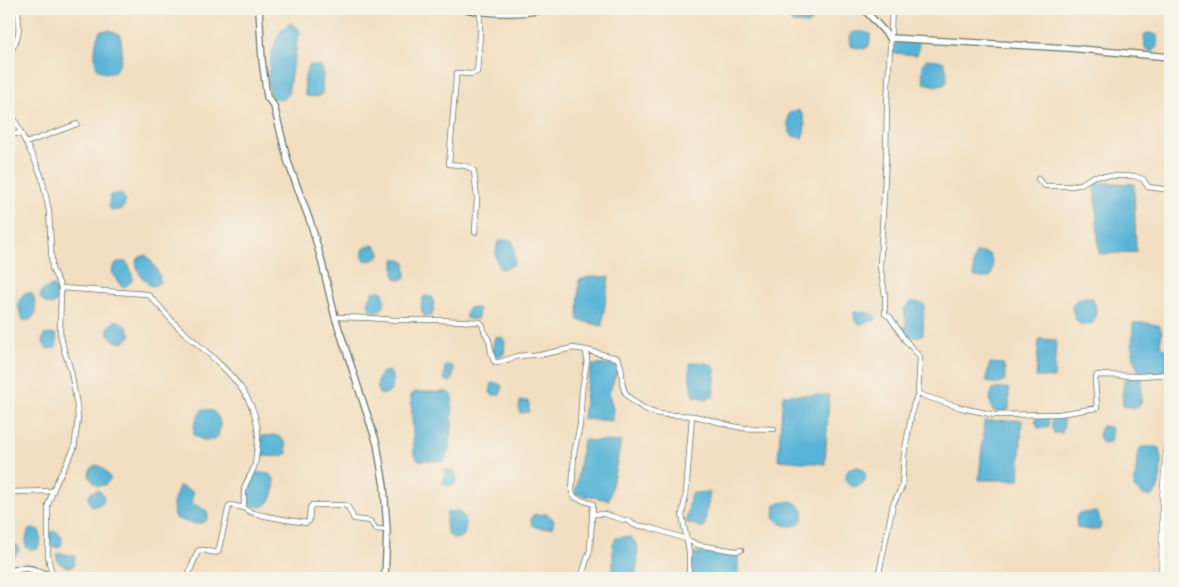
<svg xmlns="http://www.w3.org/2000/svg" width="1179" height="587" font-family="'Comic Neue',sans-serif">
	<rect width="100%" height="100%" fill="#f7f3e8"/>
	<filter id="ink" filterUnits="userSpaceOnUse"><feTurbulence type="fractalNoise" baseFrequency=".02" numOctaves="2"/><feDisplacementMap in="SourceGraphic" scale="10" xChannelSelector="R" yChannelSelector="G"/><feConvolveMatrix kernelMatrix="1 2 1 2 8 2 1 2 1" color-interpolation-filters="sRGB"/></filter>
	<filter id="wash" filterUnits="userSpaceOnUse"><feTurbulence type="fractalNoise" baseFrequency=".0096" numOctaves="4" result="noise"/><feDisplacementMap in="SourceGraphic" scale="20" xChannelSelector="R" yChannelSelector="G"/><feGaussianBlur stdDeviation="1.12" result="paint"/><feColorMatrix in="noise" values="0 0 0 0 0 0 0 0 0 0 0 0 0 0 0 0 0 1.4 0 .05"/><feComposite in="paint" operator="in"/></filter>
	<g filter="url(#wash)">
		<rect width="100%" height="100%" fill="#f2dec0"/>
		<!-- water -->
		<path fill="#59b4d7" stroke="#3c7886" d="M788,9h21l3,13 -4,2 -16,-1 -4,-6z
			M291,23l6,4 3,6 -3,7 -2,18 -3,9 -4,28 -4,4h-4l-9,-1c-7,-14 1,-55 10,-67 2,-3 6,-5 10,-8z
			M110,30l10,5c3,15 4,26 -7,38h-8l-8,-4c-3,-13 -3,-26 3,-38z
			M852,32h11l7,2v9l-2,4 -4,2 -12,-2c-3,-6 -2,-10 0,-15z
			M1150,33l7,2c1,6 1,12 -3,16h-7l-2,-4 -1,-11 2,-2z
			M896,40l22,1 1,3 -2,11 -24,-2v-6z
			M926,59l12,1 6,2 3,11v9c-6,7 -14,3 -23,1 -2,-9 -3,-16 2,-24z
			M309,65l11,1 3,4 -1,24 -4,3 -13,-1c0,-10 -2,-22 4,-31z
			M797,111h3c6,7 6,19 2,27l-10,-2c-5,-6 -5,-15 -3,-23z
			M1095,182l39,2 2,68 -37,2z
			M121,193c8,11 3,19 -10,17l-2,-4 1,-11z
			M502,240h9l2,2 2,20 -3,4 -12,3c-5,-8 -5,-18 -2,-27z
			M371,245c6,1 8,4 9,9 -5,7 -8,7 -16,6 -3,-7 -2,-13 7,-15z
			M976,253h10l4,2c3,7 4,15 0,22l-6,1 -9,-1c-3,-7 -2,-17 1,-24z
			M146,255c6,7 14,17 14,27l-4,3 -5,1c-8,-6 -14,-14 -15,-25l4,-4z
			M399,259l6,3 1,12 -1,4 -4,2 -4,-1 -3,-5v-15z
			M117,262h9c5,6 7,11 6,19l-4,4 -6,2 -10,-13 1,-7z
			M594,276l15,1 -7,49 -24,-6 1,-40z
			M53,286c5,4 4,9 4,15l-5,4 -7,-2 -5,-6c2,-7 6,-9 13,-11z
			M380,291l3,2c3,10 2,18 -9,19 -9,-6 -5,-12 -1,-20z
			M25,293h6l3,4 2,17 -6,6h-7c-5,-10 -7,-20 2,-27z
			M424,296l8,1c3,6 1,13 0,19h-8c-4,-7 -3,-13 0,-20z
			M1087,297l5,1c5,8 5,16 1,25 -16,6 -19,-3 -21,-17 4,-7 7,-8 15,-9z
			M912,301l12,3 -1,31 -9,2 -9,-4 1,-12 -2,-12z
			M468,308h9l2,1 -1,8 -1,2h-8l-3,-1v-3z
			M854,312c8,0 16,-1 22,5l-1,3 -15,4 -5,-3z
			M117,320c6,4 12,7 14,15 -9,12 -18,8 -24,-4l2,-5z
			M1133,323h15l12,3 2,7 -2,12 7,5 -1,17 -2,6h-20l-5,-1c-8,-14 -7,-34 -6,-49z
			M53,334l3,1 1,5 -1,8 -9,1c-3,-4 -6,-9 -3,-14z
			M495,337l8,1 2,4 -1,12 -3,2h-4l-3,-2 -1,-9z
			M1039,339l17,1 -2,38 -18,-1z
			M695,362c8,0 14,1 20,6v12l-2,17 -7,2 -12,-3 -2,-3 -2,-16v-14z
			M990,363l13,1 2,6v10c-6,4 -11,4 -18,2v-8z
			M616,364l1,7 -8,23 4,15 -1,12 -29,-2 3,-30 6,-24z
			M449,365l5,3 -2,12 -2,2 -6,-3 1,-13z
			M388,371c7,4 5,14 2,21l-6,2h-5c-3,-9 -2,-13 2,-21z
			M1136,378h6v2l-1,24 -5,4 -13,-2c-1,-9 -1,-19 2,-27z
			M492,383h5l4,2 1,4 -2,6h-8l-2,-3z
			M1004,388l5,1v20c-5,3 -11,4 -17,1 -2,-7 -3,-15 1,-21z
			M416,392h32l4,3c1,14 1,56 -8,66l-26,-1 -4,-4 -3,-60 1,-2z
			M783,395h46l-4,69 -47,-4z
			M520,401h8l1,3v8l-9,1 -1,-4z
			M203,409c3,1 7,0 9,2 10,5 10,20 4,28 -8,2 -15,2 -22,-4 -1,-11 2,-17 9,-26z
			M1037,416l11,1 1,9 -3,2h-8l-3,-7z
			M1052,416l11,2 1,5 -2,10h-8l-2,-4z
			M1022,420l-3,60h-40l5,-59z
			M1102,426l8,1 2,2 -2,13 -8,1 -2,-2 -1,-10z
			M274,435c10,2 13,9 13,19 -9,4 -17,3 -26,1l-2,-6 2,-13z
			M583,440l38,2 -12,58 -34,-6z
			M1141,447h15l4,1c2,8 1,35 -3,43 -1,2 -4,4 -6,6l-8,-2 -9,-7 4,-37z
			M95,465c8,1 12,8 16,14l-6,6 -8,1c-8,-9 -12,-12 -2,-21z
			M858,467l5,2c13,20 -28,27 -14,-1z
			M445,470l9,1c7,10 0,17 -11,13z
			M255,472l14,2 5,4c3,18 -7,37 -27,25 -3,-12 -1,-22 8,-31z
			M179,486l15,6 -3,9 1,3 4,1 11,6 1,5 -2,5c-11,6 -21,1 -32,-4l-1,-13z
			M97,490c12,5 7,17 -5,16 -4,-5 -4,-8 -2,-13z
			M710,492l-6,36 -18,-6 5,-29z
			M791,501c27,10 5,39 -17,17l1,-14z
			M459,511c7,5 7,16 5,24l-5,3 -5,1 -7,-6 -1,-11 1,-10z
			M1094,512l4,1 3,12 -2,5h-8l-14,-2 -1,-12 3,-3z
			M546,514c6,3 10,6 6,13 -8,2 -14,2 -20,-2l-1,-5 2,-5z
			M31,529l8,1c3,6 2,14 -2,19l-6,1 -5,-3v-8l2,-8z
			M55,531c7,3 9,10 5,16l-2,1 -6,-2 -3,-4v-10z
			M623,537h8l6,7 1,14 -3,20h-18l-4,-2v-32l3,-6z
			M11,545h6l2,5 -5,7h-3l-2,-1v-9z
			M61,553l14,3 -1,10c-8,3 -19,-2 -17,-12z
			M694,553l44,1v24h-48z"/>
	</g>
	<g filter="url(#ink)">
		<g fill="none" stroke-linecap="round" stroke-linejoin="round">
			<defs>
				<path id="street" d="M9,53c12,-16 10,-25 9,-44
					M9,99l4,17 8,17 15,30 6,15 7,33 3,57c2,7 7,13 9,20l-1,44 4,18 7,21 6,35 1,13 -4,30 -18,34 -8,22v50l2,12 4,11
					M9,135l12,-2
					M26,143l51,-19
					M1038,179l7,7h27l9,-2 13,-8h40l9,3 5,8 22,3
					M475,232l2,-34 -3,-27c-7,-7 -16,-6 -25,-7l7,-86 1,-5 14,1 6,-2 3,-37v-23
					M61,288l86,6c11,9 19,21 29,31 36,34 90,67 81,124 -1,5 -1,11 -2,15 -4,15 -13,18 -11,36 0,3 -1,5 0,8 4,7 52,13 62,15l3,-2 1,-13 2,-3h32l4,2 6,12 16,2 6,8 11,1
					M335,317l35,1 25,2h44l41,2c5,6 1,0 4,8 1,4 4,7 5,11 2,7 2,14 5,20l3,2 21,-7 26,-2 29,-6 13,2 31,8c9,11 1,27 10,37 6,7 15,13 25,17 13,5 28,2 42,4 16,3 34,10 49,12 10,1 21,0 31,1
					M918,394l44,14 33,7 64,-1 38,-6 -2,-28 2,-5 44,1 29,-2
					M9,492l44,-1
					M592,514h12l20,6 5,1 5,4 14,2 38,12 12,6 38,6 5,-1
					M187,578l11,-27c7,-4 14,4 20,1l11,-46 2,-1 13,3
					M581,578l9,-28 3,-46 -17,-6 -3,-3 -1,-3 2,-39 6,-28 2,-35 5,-29 -1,-11
					M687,578l2,-5v-21l-7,-37 4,-21 6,-78
					M878,578l15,-74 9,-17 2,-32 9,-49 5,-12 2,-37 -15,-17 -15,-23 -5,-3v-19l-5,-29 6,-108 1,-53 5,-96"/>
				<path id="secondary" d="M259,9l3,51 5,37 7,9 14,56 23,62 10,35 14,58 42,127 7,42 3,44 -2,48
					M464,9c27,5 58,5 85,0
					M864,9l26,29 178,10 102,9
					M9,572c18,-8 28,-1 45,6"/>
				<path id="highway" d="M1163,578l1,-84 6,-68"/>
			</defs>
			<!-- street casing -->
			<use href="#street" stroke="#697565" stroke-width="6"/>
			<!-- secondary casing -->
			<use href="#secondary" stroke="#697565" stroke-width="8"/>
			<!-- highway casing -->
			<use href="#highway" stroke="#697565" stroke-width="9"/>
			<!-- street -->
			<use href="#street" stroke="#fff" stroke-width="4.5"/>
			<!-- secondary -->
			<use href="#secondary" stroke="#fff" stroke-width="5.5"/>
			<!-- highway -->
			<use href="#highway" stroke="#fff" stroke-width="8"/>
		</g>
	</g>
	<!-- margin -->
	<rect width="1179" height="587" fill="none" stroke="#f7f3e8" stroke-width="30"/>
</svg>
